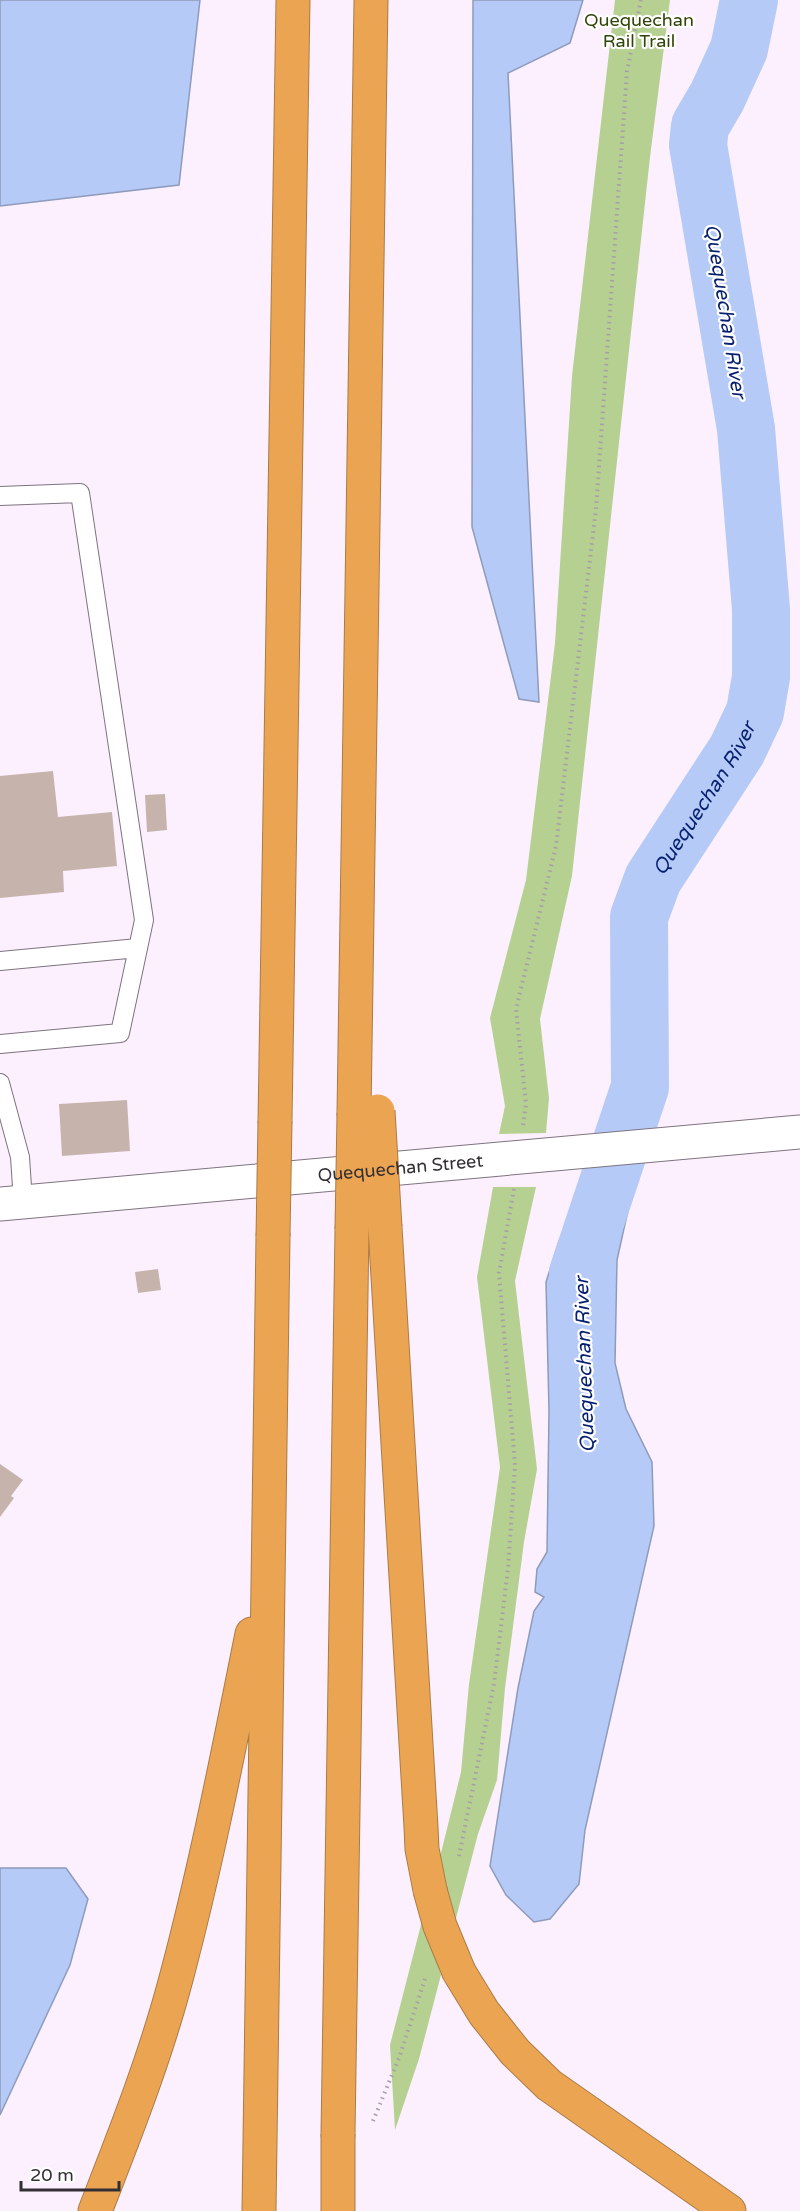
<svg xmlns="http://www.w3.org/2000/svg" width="800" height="2211" font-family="'Varela Round',sans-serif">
	<rect width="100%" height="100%" fill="#fdf0fe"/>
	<!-- green -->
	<path fill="#b6d092" d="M615,0h55l-20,157 -78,719 -32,143 9,79 -3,35 -47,1 6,-28 -15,-88 36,-138 29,-237 17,-267z
		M493,1187h43l-21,94 22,188 -13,73 -19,146 -8,92 -19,54 -28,107 -16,-60 27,-109 8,-88 31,-217 -23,-190z
		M424,1913l17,62 -22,84 -24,71 -5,-85z"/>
	<!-- water -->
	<path fill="#b5caf6" stroke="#8e9bbc" stroke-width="1.5" d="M0,0h200l-21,185 -179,21z
		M473,0h110l-13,43 -62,30 31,629 -20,-3 -47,-172z
		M579,1202l50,4 -12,54 -2,103 11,46 26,53 2,64 -69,304 -6,54 -29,35 -16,3 -28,-27 -16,-29 28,-178 16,-77 10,-14 -9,-5 2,-23 10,-17 2,-141 -3,-129 13,-41z
		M0,1868h66l22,31 -18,66 -70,150z"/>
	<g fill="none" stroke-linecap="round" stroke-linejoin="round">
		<!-- river -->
		<path stroke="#b5caf6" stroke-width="58" id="s1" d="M579,1279l-1,-6 62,-186 -1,-170 14,-38 84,-129 18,-38 6,-35v-68l-15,-180 -48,-284 2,-19 17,-29 22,-48 10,-49"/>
	</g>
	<!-- building -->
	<path fill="#c5b3ac" d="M53,771l5,46 54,-5 5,54 -54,5 1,21 -64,6v-122z
		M165,794l2,36 -20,2 -2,-37z
		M127,1100l3,51 -68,5 -3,-52z
		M158,1269l3,21 -23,3 -3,-21z
		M0,1464l23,16 -12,16 3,2 -14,19z"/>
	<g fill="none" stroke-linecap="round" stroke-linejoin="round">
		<defs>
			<path id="lane" d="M0,496l80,-3 64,427 -24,113 -120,11
				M0,961l138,-13
				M0,1083l20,74 3,45"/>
			<g id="secondary">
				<path id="s2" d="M0,1204l800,-72"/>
			</g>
			<path id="highway" d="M354,1113l17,-1113
				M275,1121l18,-1121
				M385,1227l36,600 1,22 8,41
				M459,1972l25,41 31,39 34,33 180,126
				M338,2134l14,-905
				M95,2211c30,-77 61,-155 82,-236 30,-113 52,-227 75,-341
				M259,2211l14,-975"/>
		</defs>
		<!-- lane casing -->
		<use href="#lane" stroke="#7e737f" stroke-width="20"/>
		<!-- secondary casing -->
		<use href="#secondary" stroke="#7e737f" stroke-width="35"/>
		<!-- highway casing -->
		<use href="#highway" stroke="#ab7b47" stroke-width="35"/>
		<!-- path -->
		<path stroke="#a79da7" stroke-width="4" stroke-dasharray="1.5 4.5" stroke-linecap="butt" d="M523,1125l3,-21 -10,-95 40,-163 40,-337 31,-438 14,-71
			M459,1856l35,-172 14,-115 7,-104 -16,-192 15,-84
			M373,2121l26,-63 26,-79"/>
		<!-- lane -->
		<use href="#lane" stroke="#fff" stroke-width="18"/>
		<!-- secondary -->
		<use href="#secondary" stroke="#fff" stroke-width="33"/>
		<!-- highway -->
		<use href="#highway" stroke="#eba552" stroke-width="33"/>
		<defs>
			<path id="highway-bridge" d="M378,1111l7,116
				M352,1229l2,-116
				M273,1236l2,-115
				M430,1890l10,36 19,46
				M338,2211v-77"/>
		</defs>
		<!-- highway-bridge casing -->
		<use href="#highway-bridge" stroke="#ab7b47" stroke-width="35" stroke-linecap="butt"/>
		<!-- highway-bridge -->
		<use href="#highway-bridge" stroke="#eba552" stroke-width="33"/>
	</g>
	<g text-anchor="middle" stroke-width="4.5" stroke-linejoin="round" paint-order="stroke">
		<!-- park labels -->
		<g font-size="18" fill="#304308" stroke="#fff">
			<text x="639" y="26">Quequechan<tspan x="639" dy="21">Rail Trail</tspan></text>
		</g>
		<!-- street labels -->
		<g font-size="18" fill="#332e33" stroke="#fff">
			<text dy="6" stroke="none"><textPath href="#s2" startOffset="402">Quequechan Street</textPath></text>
		</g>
		<!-- water labels -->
		<g font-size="20" font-style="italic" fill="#071f6f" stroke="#fff">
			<text transform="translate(726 311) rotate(81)" y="7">Quequechan River</text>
			<text dy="7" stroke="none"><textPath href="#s1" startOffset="508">Quequechan River</textPath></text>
			<text transform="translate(584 1365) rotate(-92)" y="7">Quequechan River</text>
		</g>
	</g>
	<!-- scale -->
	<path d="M21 2181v9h98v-9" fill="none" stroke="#332e33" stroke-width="3"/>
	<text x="30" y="2181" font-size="18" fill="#332e33" stroke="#ffffff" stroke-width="4.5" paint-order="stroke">20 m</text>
</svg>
